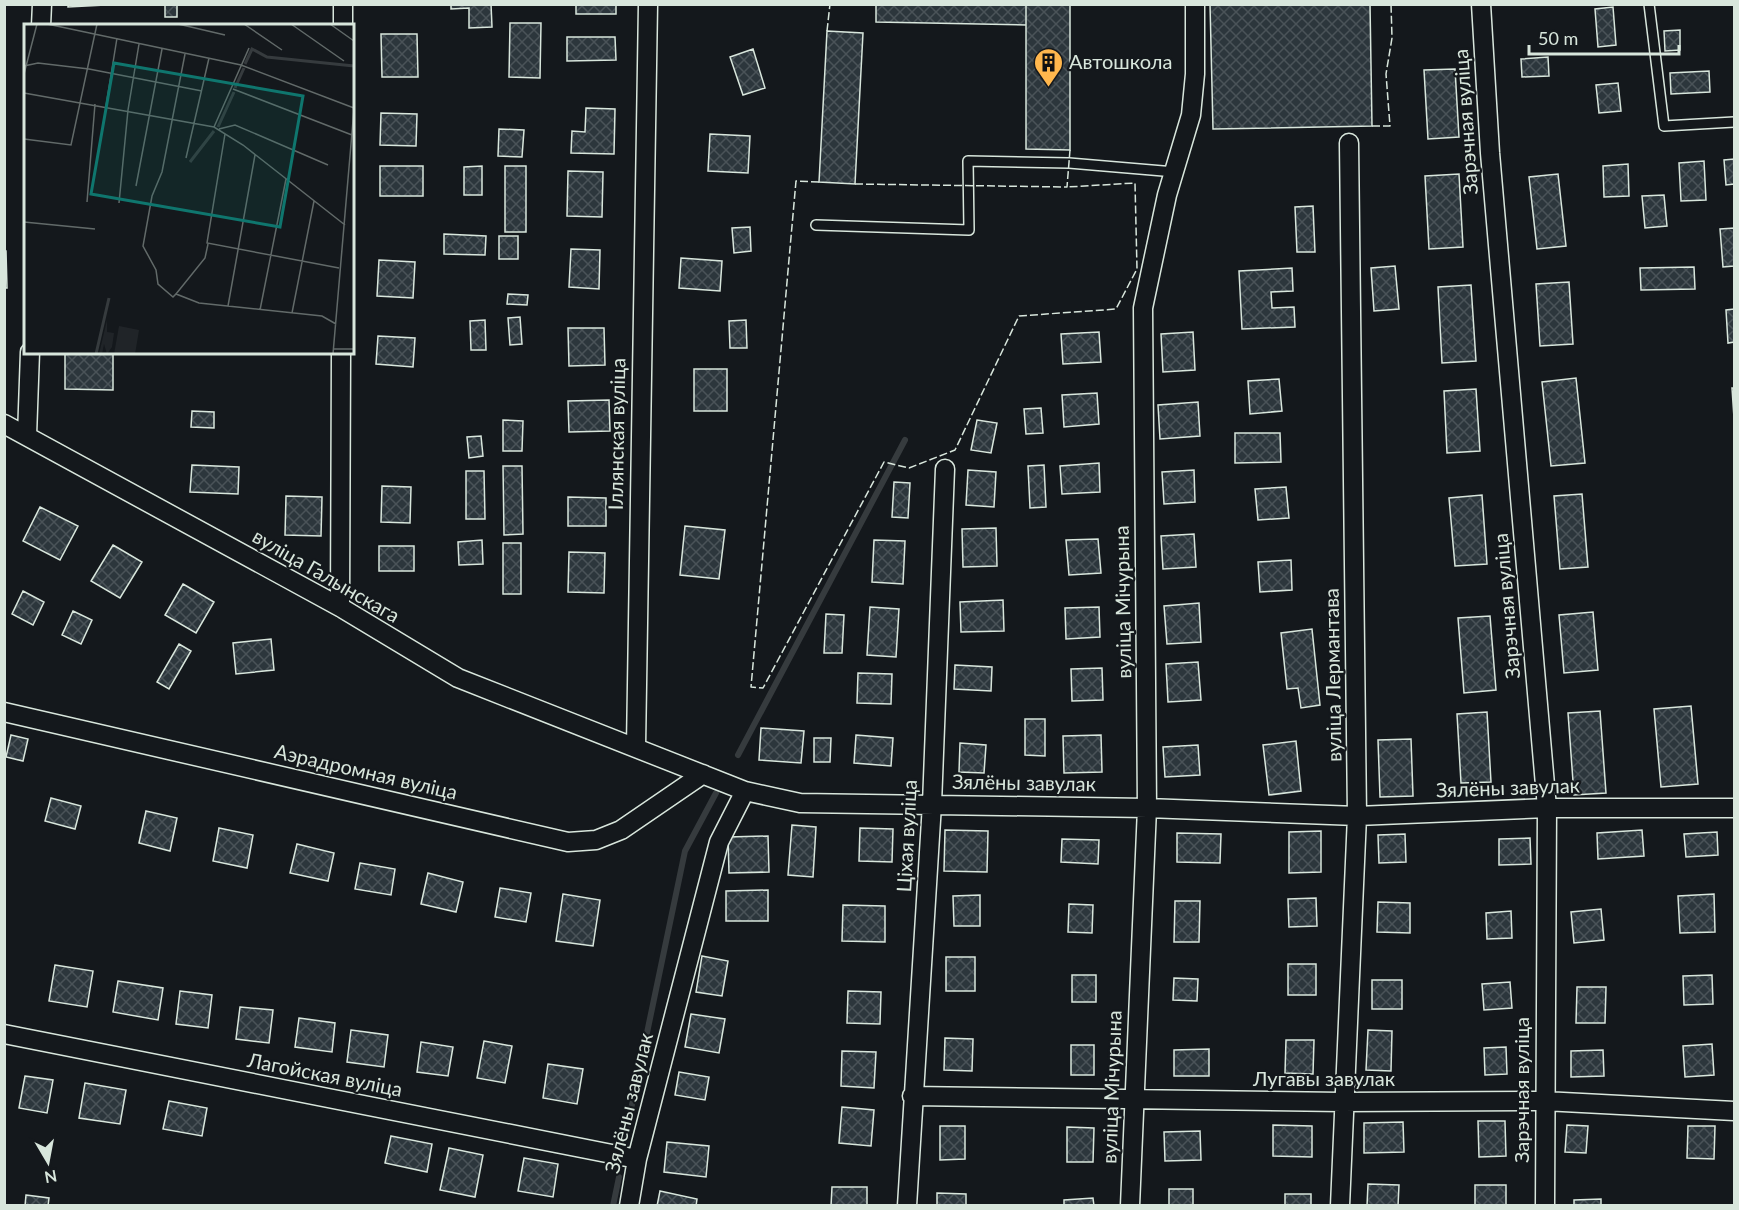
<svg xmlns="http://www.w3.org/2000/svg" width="1739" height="1210" font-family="Lato,sans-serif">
	<defs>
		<pattern id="building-cross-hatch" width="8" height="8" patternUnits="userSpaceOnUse" patternTransform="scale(1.5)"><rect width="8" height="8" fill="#2c363c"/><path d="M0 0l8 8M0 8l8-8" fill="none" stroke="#4a5358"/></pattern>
	</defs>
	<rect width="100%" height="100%" fill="#14181c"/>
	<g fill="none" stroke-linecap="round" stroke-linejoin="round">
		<!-- stream -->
		<path stroke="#363b3e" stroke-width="6" d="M738,755l167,-315
			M625,1138l60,-287 31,-58
			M613,1206l6,-29"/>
	</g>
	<!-- building -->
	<path fill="url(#building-cross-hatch)" stroke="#d8e6dc" stroke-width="1.5" d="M68,4h37v1l-37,2z
		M165,4h12v13h-12z
		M451,4h40l1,23 -23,1v-20l-18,1z
		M576,4h40v10h-40z
		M876,4h150v21l-150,-3z
		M1026,4h44v146l-44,-1z
		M1210,4h160l2,122 -159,3z
		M1613,7l3,38 -18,2 -3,-38z
		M510,23h31l-1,55 -31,-1z
		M1680,30v20l-15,1 -1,-20z
		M827,31l36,2 -8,151 -36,-2z
		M381,34h36l1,43h-36z
		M567,37h48l1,23 -49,1z
		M753,49l12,39 -22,7 -13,-38z
		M1548,57l1,19 -27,1 -1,-18z
		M1455,69l4,68 -31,2 -4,-69z
		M1709,71l1,21 -39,2 -1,-21z
		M1618,83l3,28 -22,2 -3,-28z
		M586,108l29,1 -1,45 -43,-1 1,-22 13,1z
		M381,113l36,1 -1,32 -36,-1z
		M499,129l25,1 -2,27 -24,-1z
		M710,134l40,2 -2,37 -40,-2z
		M1734,159v25l-8,1 -2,-25z
		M1704,161l2,39 -25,1 -2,-38z
		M1628,164l1,32 -25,1 -1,-31z
		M380,166h43v30h-43z
		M482,166v29h-18v-28z
		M505,166h21v66h-21z
		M568,171l35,1 -1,45 -35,-1z
		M1459,174l4,73 -34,2 -4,-73z
		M1558,174l8,72 -29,3 -8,-72z
		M1664,195l3,31 -22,2 -3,-32z
		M1313,206l2,46h-18l-2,-45z
		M750,227l1,24 -17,2 -2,-25z
		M1734,228v38l-11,1 -3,-38z
		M444,234l42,2 -1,19 -41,-1z
		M499,236h19v23h-19z
		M571,249l29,1 -1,39 -30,-2z
		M4,251h2l1,37h-3z
		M681,258l41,3 -2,30 -41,-3z
		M379,260l36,2 -2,36 -36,-2z
		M1395,266l4,43 -25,2 -3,-43z
		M1694,267l1,22 -54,1 -1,-22z
		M1292,268l1,23 -22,1 1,16 22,-1 1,20 -53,2 -3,-58z
		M1569,282l4,62 -33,2 -4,-62z
		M1471,285l5,76 -34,2 -4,-76z
		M508,294l20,1 -1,10 -20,-1z
		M1734,309v33l-6,1 -2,-33z
		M520,317l2,27 -12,1 -2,-27z
		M485,320l1,30h-15l-1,-29z
		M746,320l1,28h-17l-1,-27z
		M568,328h36l1,37 -36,1z
		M1099,332l2,30 -38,2 -2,-30z
		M1193,332l2,38 -32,2 -2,-38z
		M378,336l37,2 -2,29 -37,-3z
		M65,352h48v38l-48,-1z
		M694,369h33v42h-33z
		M1576,378l9,85 -34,3 -9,-84z
		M1279,379l3,32 -32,3 -2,-33z
		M1732,388h2v30z
		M1476,389l4,62 -33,2 -3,-62z
		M1097,393l2,31 -35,3 -2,-32z
		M609,400l1,31 -41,1 -1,-31z
		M1198,402l2,34 -40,3 -2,-34z
		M1041,408l2,25 -17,1 -2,-25z
		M192,411l22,1v16l-23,-1z
		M503,420l20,1 -1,30h-19z
		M977,420l20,3 -6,30 -20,-3z
		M1235,433h45l1,29 -46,1z
		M481,436l2,20 -14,2 -2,-21z
		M1099,463l1,29 -38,2 -2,-28z
		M192,465l47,2 -1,27 -48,-2z
		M1044,465l2,42 -16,1 -2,-42z
		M503,466h19l1,68 -19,1z
		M968,470l28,2 -2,35 -28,-2z
		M1194,470l1,32 -31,2 -2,-32z
		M466,471h18l1,48h-19z
		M894,482l16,1 -2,35 -16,-1z
		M382,486l29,1 -1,36 -29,-1z
		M1286,487l3,31 -31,2 -3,-31z
		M1582,494l6,73 -28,2 -6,-73z
		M1482,495l5,69 -32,2 -6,-68z
		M286,496l36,1 -1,39 -36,-1z
		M568,497l38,1v28h-38z
		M40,507l38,19 -18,34 -37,-19z
		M685,526l40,4 -6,49 -39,-4z
		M996,528l1,38 -34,1 -1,-38z
		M1194,534l2,33 -33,2 -2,-33z
		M1098,539l3,34 -32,2 -3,-35z
		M482,540l1,24 -24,1 -1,-23z
		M874,540l31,1 -2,43 -31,-2z
		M503,543h18v51h-18z
		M113,545l29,17 -22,36 -29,-17z
		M379,546h35v25h-35z
		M569,552l36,1 -1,40 -36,-1z
		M1291,560l1,30 -32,2 -2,-30z
		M183,584l31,18 -18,31 -31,-18z
		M23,591l21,11 -11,23 -21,-11z
		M1003,600l1,31 -43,1 -1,-30z
		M1199,603l2,39 -34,2 -3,-38z
		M870,607l29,2 -3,48 -29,-2z
		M1099,607l1,30 -34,2 -1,-31z
		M73,611l19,9 -11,24 -19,-9z
		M1593,612l5,58 -34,3 -5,-58z
		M826,614l18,1 -2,38h-18z
		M1490,616l6,74 -32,3 -6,-75z
		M1312,629l8,76 -19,3 -3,-20 -11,1 -6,-56z
		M271,639l3,31 -38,4 -3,-31z
		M179,644l12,7 -22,38 -12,-7z
		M1198,662l3,38 -33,2 -2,-38z
		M955,665l37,2 -1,24 -37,-2z
		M1102,668l1,32 -31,1 -1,-32z
		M858,673l34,1 -1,30 -34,-1z
		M1691,706l7,78 -37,3 -7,-78z
		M1600,711l6,82 -32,2 -6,-82z
		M1487,712l4,70 -30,1 -4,-69z
		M1025,719h20v37l-20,-1z
		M761,728l43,3 -3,32 -42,-3z
		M11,735l17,4 -5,22 -17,-4z
		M856,735l37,3 -2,28 -37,-3z
		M1101,735l1,37 -38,1 -1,-37z
		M814,738h17l-1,24h-16z
		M1411,739l2,57 -33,1 -2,-57z
		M1296,741l5,50 -32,4 -6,-50z
		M960,743l26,2 -2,28 -25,-1z
		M1198,745l2,30 -35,2 -2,-30z
		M51,798l30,8 -6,23 -30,-8z
		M146,811l31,7 -7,33 -31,-8z
		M792,825l24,2 -3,50 -25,-2z
		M219,828l34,7 -6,33 -34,-7z
		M860,828l33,1 -1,33 -33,-1z
		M945,830l43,1 -1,41 -43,-1z
		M1642,830l2,26 -46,3 -1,-26z
		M1321,831v41l-32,1v-41z
		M1717,832l1,23 -32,2 -2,-23z
		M1177,833l44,1 -1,29 -43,-1z
		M1405,834l1,28 -27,1 -1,-28z
		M768,836l1,36 -40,1 -1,-36z
		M1530,838l1,26 -32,1v-26z
		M1062,839l37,1 -1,24 -37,-2z
		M297,844l37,9 -6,28 -38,-8z
		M360,863l35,6 -4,26 -36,-6z
		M428,873l35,9 -7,30 -35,-8z
		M500,888l31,5 -5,29 -31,-5z
		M768,890v31h-42v-30z
		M563,894l37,6 -7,46 -37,-5z
		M1714,894l1,38 -35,1 -2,-37z
		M980,895v31h-26l-1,-30z
		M1316,898l1,28 -28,1 -1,-28z
		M1175,901h25l-1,41h-25z
		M1378,902l32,1v30l-33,-1z
		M1069,904l24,1 -1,28 -24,-1z
		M843,905l42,1v36l-43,-1z
		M1601,909l3,31 -30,3 -3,-31z
		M1511,911l1,27 -25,1 -1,-26z
		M702,956l26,5 -6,35 -26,-4z
		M946,957h29v34h-29z
		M1288,964h28v31h-28z
		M55,965l38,6 -6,36 -38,-6z
		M1072,975h24v27h-24z
		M1712,975l1,29 -29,1 -1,-29z
		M1174,978l24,1 -1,22 -24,-1z
		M1372,980h30v29h-30z
		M118,981l45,7 -5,32 -45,-8z
		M1510,982l2,26 -28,2 -2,-26z
		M1577,987h29l-1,36h-29z
		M180,991l32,4 -4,33 -32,-4z
		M848,991l33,1 -1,32 -33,-1z
		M240,1007l33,3 -4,33 -33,-4z
		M691,1014l34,5 -6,34 -34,-6z
		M299,1018l36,5 -3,29 -37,-5z
		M351,1030l37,5 -4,32 -37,-5z
		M1368,1030l24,1 -1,40 -25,-1z
		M945,1038l28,1 -1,32 -28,-1z
		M1286,1040h28l-1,34 -28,-1z
		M484,1041l28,5 -7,37 -28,-5z
		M421,1042l32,5 -5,29 -31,-4z
		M1712,1044l2,31 -29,2 -2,-31z
		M1071,1045h23v30h-23z
		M1506,1047l1,27 -22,1 -1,-27z
		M1209,1049v27h-35v-26z
		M1603,1050l1,26 -33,1v-26z
		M842,1051l34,1 -2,36 -33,-2z
		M548,1064l35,5 -6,35 -34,-6z
		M679,1072l30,5 -4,23 -30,-5z
		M25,1076l28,4 -6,33 -28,-5z
		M85,1083l41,7 -6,34 -41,-6z
		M169,1101l38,7 -5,28 -39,-7z
		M842,1107l32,3 -3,36 -32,-3z
		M1478,1121h27l1,35 -27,1z
		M1403,1122l1,30 -40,1v-30z
		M1273,1125l39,1v31l-39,-1z
		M1567,1125l21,1 -2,27 -21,-1z
		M940,1126h25v33l-25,1z
		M1688,1126h27l-1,33 -27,-1z
		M1067,1127l27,1 -1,34h-26z
		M1200,1131l1,29 -36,1 -1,-29z
		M391,1136l41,8 -5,28 -42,-9z
		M667,1142l42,4 -3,31 -42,-5z
		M449,1148l34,7 -8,42 -35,-7z
		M524,1158l34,6 -5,33 -35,-6z
		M1368,1184l31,1 -1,21h-31z
		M1475,1185h31v21h-31z
		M832,1187h35v19h-36z
		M1169,1189h24v17h-24z
		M660,1191l37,8 -1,7h-39z
		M937,1193l29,1v12h-29z
		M1285,1194h26v12h-26z
		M26,1195l23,3 -1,8h-23z
		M1093,1198l1,8h-30v-6z
		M1601,1199v7h-27v-6z"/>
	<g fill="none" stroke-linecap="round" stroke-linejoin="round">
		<defs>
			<path id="lane" d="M1649,4l15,122 70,-4
				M816,225l153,5 -1,-69 101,2 106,9"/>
			<path id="street" d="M1481,4l9,149 57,655 -2,398
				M41,26l1,-22
				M343,26v-22
				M4,424l336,183 118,71 287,113 55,12 347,5 210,8 190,-8h187
				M27,436l3,-84
				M340,607l1,-255
				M4,712l564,130 28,-2 25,-10 82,-56
				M636,747l12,-743
				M4,1034l633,125
				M912,1096l430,6 202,-1 190,10
				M629,1206l8,-47 82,-317 26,-51
				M907,1206l25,-402 13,-335
				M1130,1206l17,-398 -4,-500 24,-113 24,-80 4,-41v-70
				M1340,1206l17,-390 -8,-673"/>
		</defs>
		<!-- lane casing -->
		<use href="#lane" stroke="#d8e6dc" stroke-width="12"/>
		<!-- street casing -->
		<use href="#street" stroke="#d8e6dc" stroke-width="21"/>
		<!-- lane -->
		<use href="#lane" stroke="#14181c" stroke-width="9"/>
		<!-- street -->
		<use href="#street" stroke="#14181c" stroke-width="18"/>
		<!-- fence -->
		<path stroke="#d8e6dc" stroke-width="1.5" stroke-dasharray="8 3" stroke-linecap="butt" d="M827,31l3,-27
			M1372,126h18l-4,-52 6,-36 -1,-34
			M819,182l-23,-1 -45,506 12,1 121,-226 25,6 46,-18 64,-134 97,-7 21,-40 -2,-86 -68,4
			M855,184l212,3 3,-37"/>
	</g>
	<!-- icons -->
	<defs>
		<symbol id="building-pin" viewBox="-11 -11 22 30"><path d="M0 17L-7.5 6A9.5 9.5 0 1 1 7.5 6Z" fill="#ffb74d" stroke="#14181c"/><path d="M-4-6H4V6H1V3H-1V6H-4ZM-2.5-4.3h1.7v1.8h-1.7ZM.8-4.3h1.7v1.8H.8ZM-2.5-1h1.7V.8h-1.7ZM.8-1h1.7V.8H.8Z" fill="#111"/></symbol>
	</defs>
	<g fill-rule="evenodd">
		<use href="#building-pin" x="1032" y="46" width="33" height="45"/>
	</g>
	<g text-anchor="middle" stroke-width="4.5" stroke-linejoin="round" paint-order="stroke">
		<!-- poi labels -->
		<g font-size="20" fill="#d8e6dc" stroke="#14181c" text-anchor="start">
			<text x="1069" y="69">Автошкола</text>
		</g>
		<!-- street labels -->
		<g font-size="20" fill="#d8e6dc" stroke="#14181c">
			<text transform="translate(1466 122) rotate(-94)" y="7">Зарэчная вуліца</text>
			<text transform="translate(617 434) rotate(-89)" y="7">Іллянская вуліца</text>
			<text transform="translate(326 576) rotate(30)" y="7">вуліца Галынскага</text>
			<text transform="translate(1123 602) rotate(-91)" y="7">вуліца Мічурына</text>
			<text transform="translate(1507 606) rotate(-95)" y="7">Зарэчная вуліца</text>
			<text transform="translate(1333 675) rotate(-91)" y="7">вуліца Лермантава</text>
			<text transform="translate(366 772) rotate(13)" y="7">Аэрадромная вуліца</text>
			<text transform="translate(1024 783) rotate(1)" y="7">Зялёны завулак</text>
			<text transform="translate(1508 788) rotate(-2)" y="7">Зялёны завулак</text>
			<text transform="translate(907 836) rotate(-87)" y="7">Ціхая вуліца</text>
			<text transform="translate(325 1075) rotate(11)" y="7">Лагойская вуліца</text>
			<text x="1324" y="1086">Лугавы завулак</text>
			<text transform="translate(1112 1087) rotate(-88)" y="7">вуліца Мічурына</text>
			<text transform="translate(1522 1090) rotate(-90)" y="7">Зарэчная вуліца</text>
			<text transform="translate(629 1103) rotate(-76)" y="7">Зялёны завулак</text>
		</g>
	</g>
	<!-- overview -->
	<g transform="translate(24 24)">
		<rect width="330" height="330" fill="#14181c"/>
		<path d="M83,296v12l7,1 -2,14 -5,7 -3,-10 -2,10h-3zM95,302l20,4 -4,24h-21z" fill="#202428"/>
		<path fill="none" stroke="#363b3e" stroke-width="3" d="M221,40l7,-15 15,8 87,9M211,64l9,-20M194,103l16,-35M166,138l24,-31M72,330l13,-56"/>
		<path fill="none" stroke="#626a69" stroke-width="1.5" d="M23,0l194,41 113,43M154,0l47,11M220,0l38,26M267,0l53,37M306,0l24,17M161,30l-23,118 -10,24 -9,50 13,24 2,14 15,13 3,-3 23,9 123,13 14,8M0,42l14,-3 51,6 113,22M0,50l13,-50M209,65l119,46M0,69l190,34 29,18 102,80M82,82l11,-68M190,103l35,-79M195,105l16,-4 93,40M201,110l-18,109 132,25M0,115l47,6 26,-121M162,134l23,-100M112,162l26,-137M63,178l8,-98M95,179l9,-93 11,-66M0,198l71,7M152,270l29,-36 3,-14M204,282l27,-151M236,286l26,-131M268,289l22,-112M309,325h21M309,330l21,-245"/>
		<path fill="#0f766e" fill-opacity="0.15" stroke="#0f766e" stroke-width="3" d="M90,39l189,33 -23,131 -189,-33z"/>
		<rect width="330" height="330" fill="none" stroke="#d8e6dc" stroke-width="3"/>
	</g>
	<!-- border -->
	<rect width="1739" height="1210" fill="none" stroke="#d8e6dc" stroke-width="12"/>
	<!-- north arrow -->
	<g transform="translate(48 1162) rotate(170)" stroke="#14181c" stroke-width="4.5" paint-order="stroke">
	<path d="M0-4.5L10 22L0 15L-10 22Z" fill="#d8e6dc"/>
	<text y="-9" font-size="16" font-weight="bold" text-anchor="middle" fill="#d8e6dc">N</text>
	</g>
	<!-- scale -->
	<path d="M1529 45v9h150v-9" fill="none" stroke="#d8e6dc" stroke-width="3"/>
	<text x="1538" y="45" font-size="18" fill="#d8e6dc" stroke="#14181c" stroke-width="4.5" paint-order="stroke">50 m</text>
</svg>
